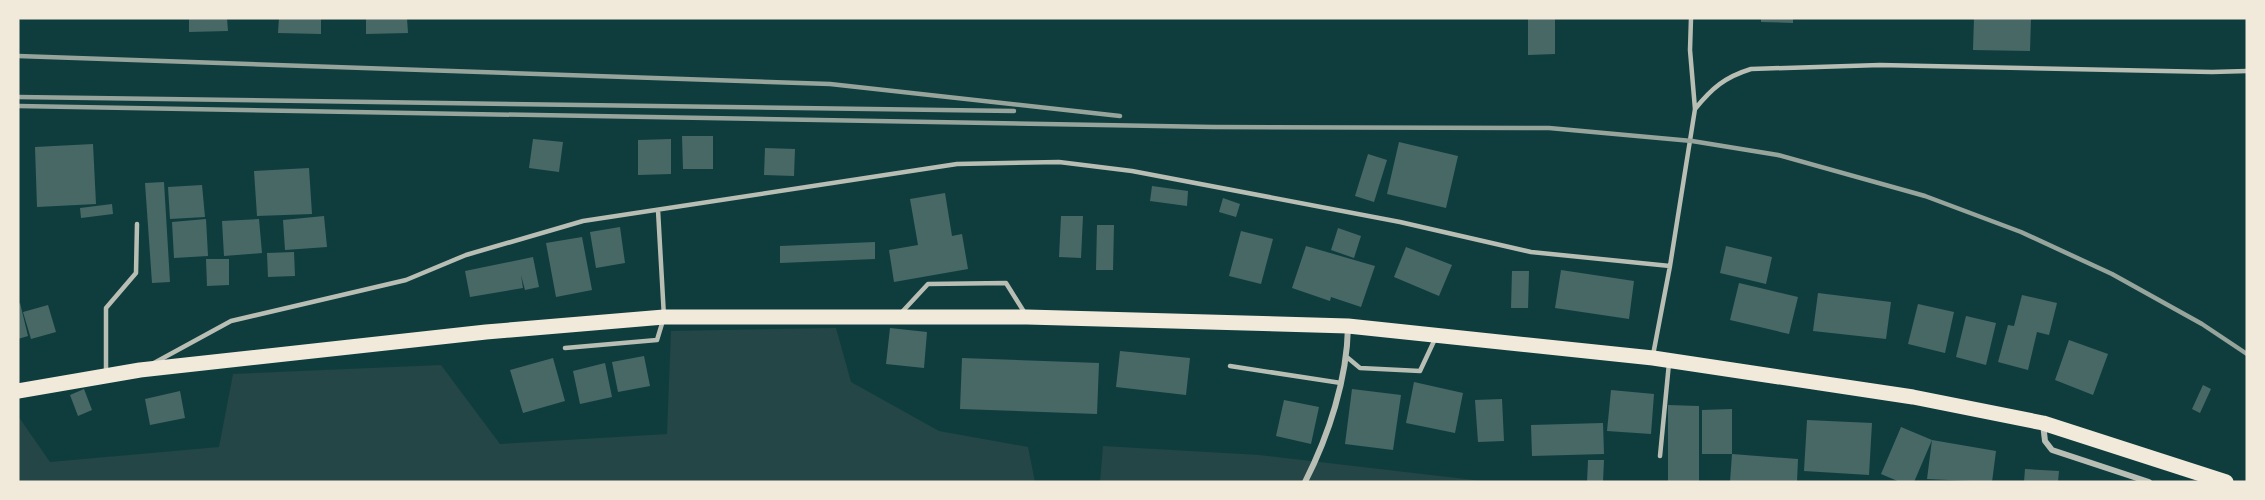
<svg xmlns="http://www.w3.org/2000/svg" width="2265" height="500" font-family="Helvetica,sans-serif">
	<rect width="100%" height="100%" fill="#0f3d3e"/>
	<!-- green -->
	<path fill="#244646" d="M836,328l15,54 88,49 89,16 7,35h-1017v-66l32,46 169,-15 14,-73 208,-9 59,79 167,-10 4,-103z
		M1103,446l156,9 232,27h-391z"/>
	<!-- building -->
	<path fill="#486865" d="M189,18h38l1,13 -39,1z
		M279,18h42v16l-43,-1z
		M366,18h41l1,15 -42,1z
		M1528,18h27v36l-27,1z
		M1761,18h32v5l-32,-1z
		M1974,18h57l-1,33 -57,-1z
		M682,136h31v33h-30z
		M533,139l30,3 -4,30 -30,-4z
		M671,139v35l-33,1v-35z
		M1399,142l59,14 -12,52 -59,-14z
		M93,144l3,60 -59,3 -2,-60z
		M765,148l30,1 -1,27 -30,-1z
		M1368,154l19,6 -13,42 -19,-6z
		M309,168l3,46 -55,2 -3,-45z
		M164,182l6,100 -18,1 -7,-100z
		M202,185l3,32 -35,2 -2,-32z
		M1152,186l36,5 -1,15 -37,-5z
		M945,193l7,43 10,-2 6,35 -74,13 -5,-32 29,-5 -8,-46z
		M1223,198l17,6 -4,13 -17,-5z
		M112,204l1,10 -32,4 -1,-10z
		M324,216l3,31 -42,3 -2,-30z
		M1061,216h22l-2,42 -22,-1z
		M206,219l2,37 -34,2 -2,-36z
		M259,219l3,34 -38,3 -2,-35z
		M1097,225h17l-1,45h-17z
		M620,227l5,36 -29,5 -6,-36z
		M1338,228l23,8 -7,22 -23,-8z
		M1241,231l32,8 -12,45 -32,-8z
		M582,237l10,53 -36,7 -10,-54z
		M875,242v17l-95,4v-17z
		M1306,246l69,20 -14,41 -30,-10 -1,4 -38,-13z
		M1726,246l46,11 -6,27 -46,-11z
		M1406,247l46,18 -13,31 -45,-19z
		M294,252l1,24 -27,1 -1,-24z
		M533,257l6,30 -14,3 -4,-15 2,13 -53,9 -5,-26z
		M206,259h23v26l-22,1z
		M1561,270l73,11 -5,38 -74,-11z
		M1512,271h17l-1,37h-17z
		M1739,283l59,14 -9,37 -59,-14z
		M1818,293l73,9 -5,37 -73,-8z
		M2022,295l35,8 -8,32 -12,-3 -9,38 -30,-8 10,-37 6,1z
		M20,303l8,33 -10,3v-35z
		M1918,304l36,8 -9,41 -37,-9z
		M48,305l8,27 -25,7 -8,-27z
		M1966,316l30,7 -10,42 -30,-8z
		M890,328l37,4 -3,36 -38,-4z
		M2069,340l39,14 -15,41 -38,-15z
		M1120,351l70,7 -4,37 -70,-8z
		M644,356l6,30 -32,6 -6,-30z
		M553,358l12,43 -42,12 -13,-43z
		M962,358l137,5 -2,51 -137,-5z
		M605,363l7,34 -32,7 -7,-33z
		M1414,382l49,11 -8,40 -49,-10z
		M2203,385l8,4 -11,24 -8,-4z
		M84,389l8,21 -14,6 -8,-21z
		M1352,389l49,6 -8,55 -48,-6z
		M1611,390l43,4 -3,40 -44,-3z
		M180,391l5,27 -35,7 -5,-26z
		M1502,399l2,42 -26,1 -3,-42z
		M1284,400l35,7 -8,37 -35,-8z
		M1668,405l31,1v76h-31z
		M1732,409v45h-30v-44z
		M1807,420l65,3 -3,52 -65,-4z
		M1603,423l1,31 -72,2 -1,-31z
		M1901,427l31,13 -18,42h-14l-19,-8z
		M1932,440l64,11 -4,31 -65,-3z
		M1732,454l66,5 -1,23h-67z
		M1588,460h16l-1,22h-16z
		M2025,469l34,2 -1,11h-34z"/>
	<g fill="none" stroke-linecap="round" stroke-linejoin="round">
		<!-- service -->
		<path stroke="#b8beb3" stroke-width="4.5" d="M1695,109c17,-21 30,-32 56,-40l129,-4 332,7 35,-1
			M1670,266l25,-157 -5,-59 1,-32
			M902,312l26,-28 78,-1 20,32
			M565,348l92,-8 7,-23 -6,-107
			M1348,358l12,10 60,3 15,-32
			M154,363l77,-42 175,-41 60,-25 117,-34 374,-57 102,-2 73,9 268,51 131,30 139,14 -17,89
			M1230,366l111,17
			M106,374v-66l30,-35 1,-49
			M1660,456l9,-93"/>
		<!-- minor -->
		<path stroke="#b8beb3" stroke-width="6" d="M2043,424l2,17 7,9 97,32
			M1305,482c24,-47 42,-103 43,-155"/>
		<!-- primary -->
		<path stroke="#f1e9da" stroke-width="15" d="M18,391l122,-21 346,-38 178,-15h363l321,9 305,32 260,39 130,26 183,59"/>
		<!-- rail -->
		<path stroke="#97a49c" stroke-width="4.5" d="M18,56l812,28 290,32
			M18,97l996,14
			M18,106l1195,21 336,1 143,13 86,14 147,41 96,36 91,42 90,50 45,30"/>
	</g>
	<!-- border -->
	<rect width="2265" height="500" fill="none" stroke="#f1e9da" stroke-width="39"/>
</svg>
